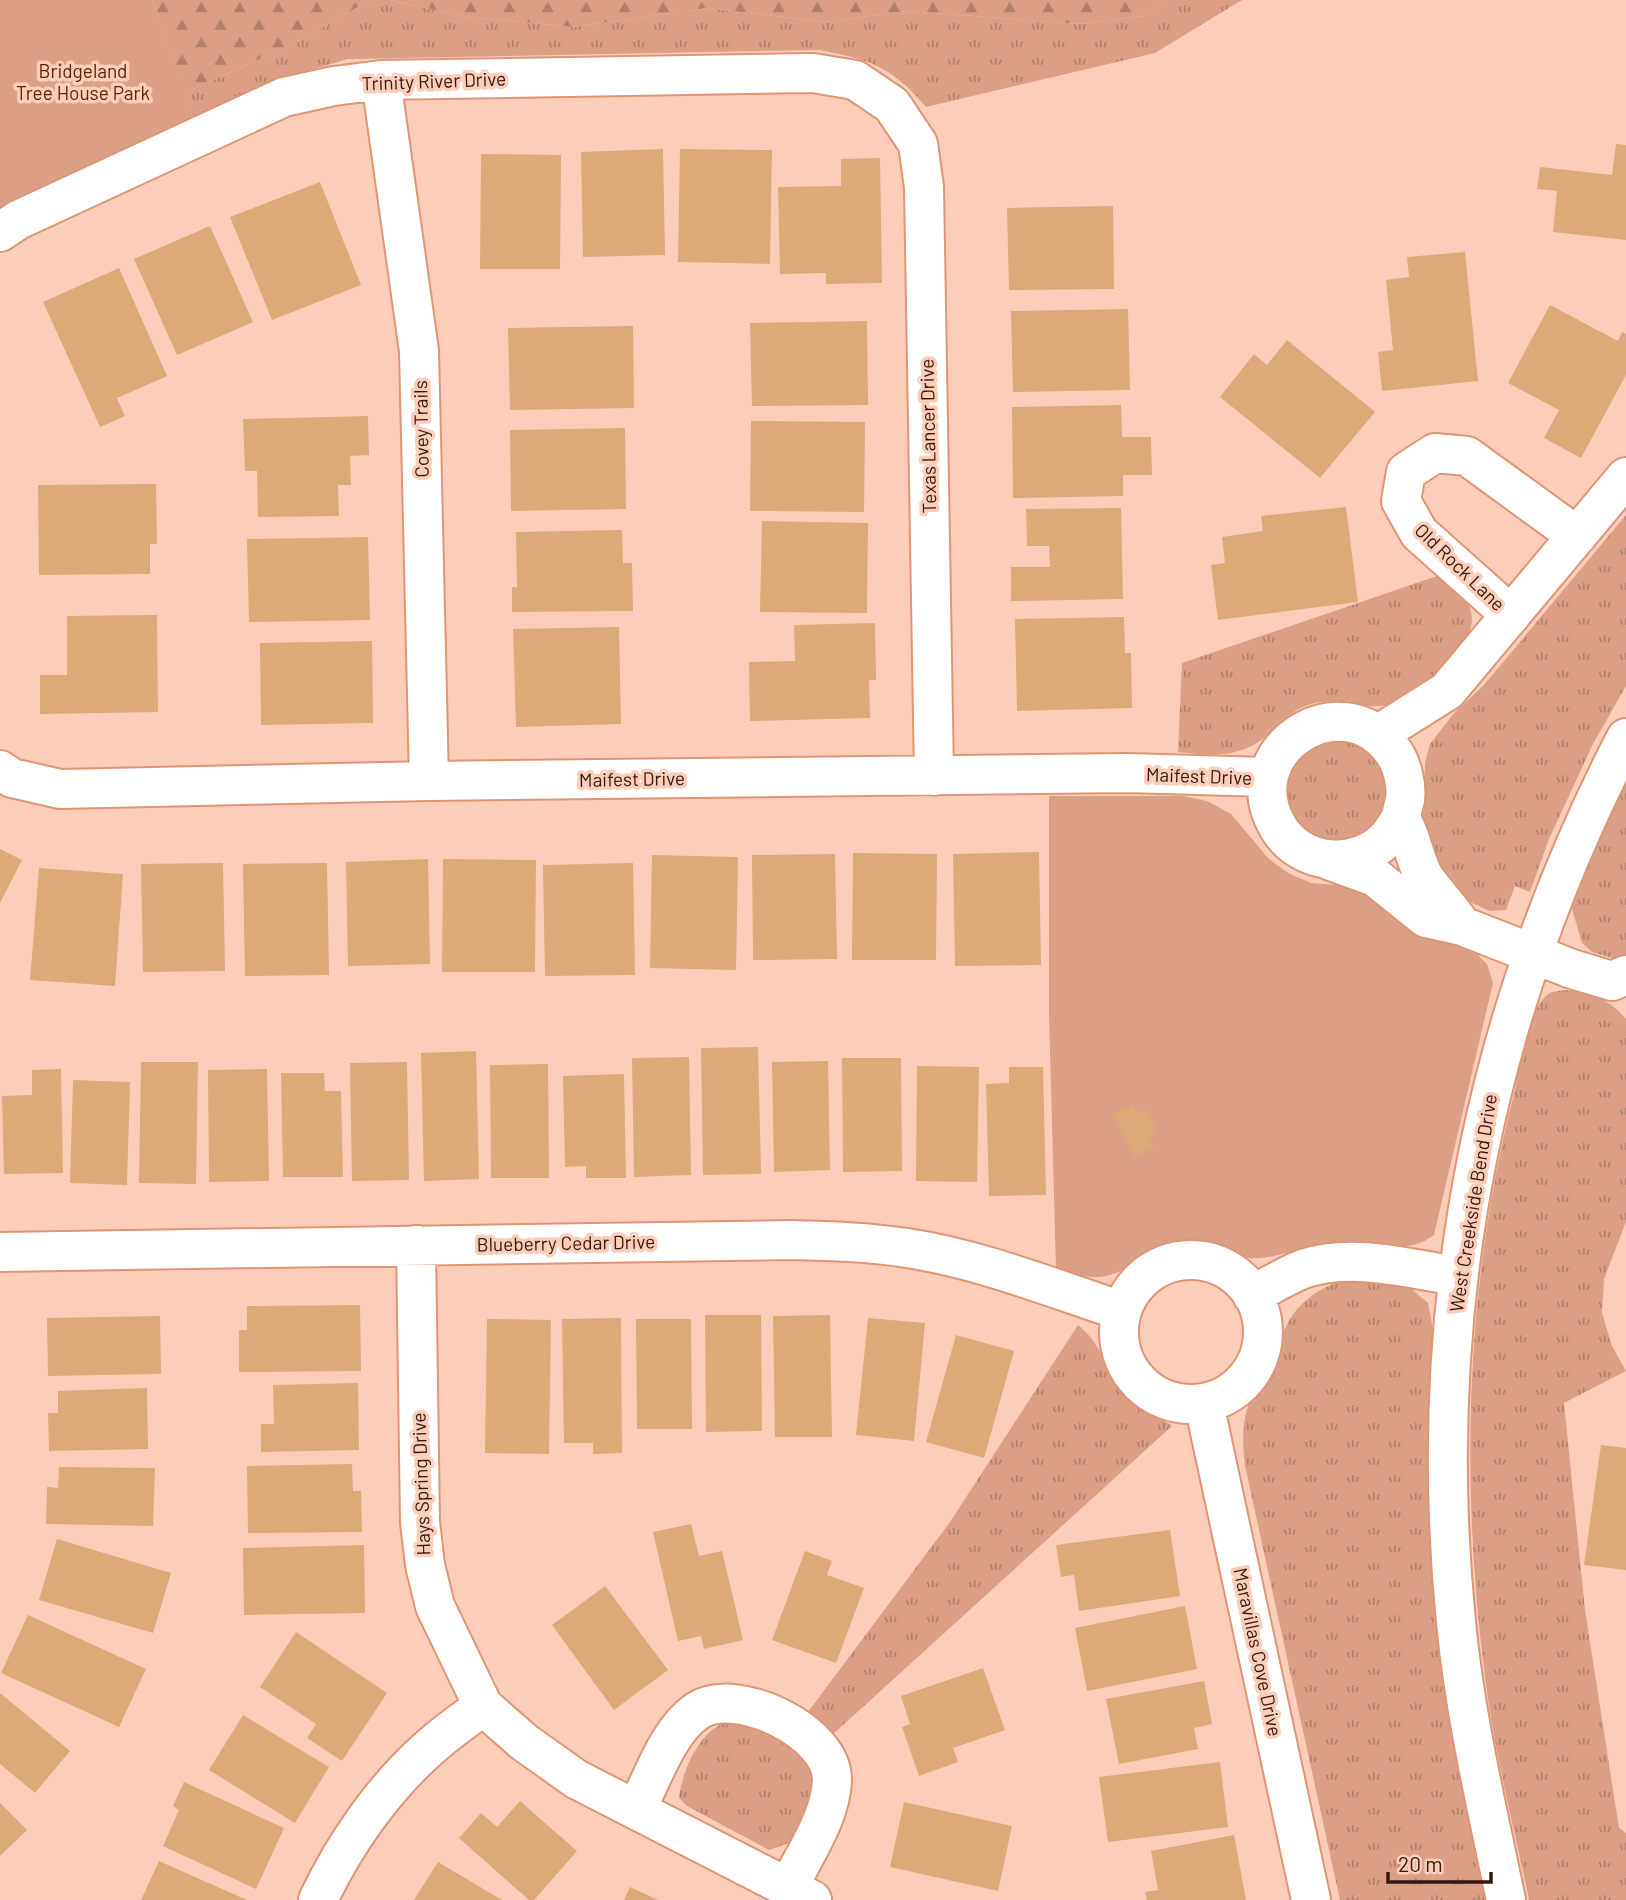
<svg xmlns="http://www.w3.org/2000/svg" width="1626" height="1900" font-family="Barlow,sans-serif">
	<defs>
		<pattern id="grass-tufts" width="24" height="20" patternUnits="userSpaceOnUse" patternTransform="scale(1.75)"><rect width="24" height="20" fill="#db9f85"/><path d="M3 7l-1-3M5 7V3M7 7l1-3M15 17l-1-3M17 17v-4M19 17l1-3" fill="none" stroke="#b2816b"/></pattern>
		<pattern id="forest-firs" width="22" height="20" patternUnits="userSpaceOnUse" patternTransform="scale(1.75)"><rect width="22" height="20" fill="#db9f85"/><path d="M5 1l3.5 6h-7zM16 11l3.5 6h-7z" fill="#b2816b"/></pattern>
	</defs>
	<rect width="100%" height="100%" fill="#fcceba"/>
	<!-- grass -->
	<path fill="url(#grass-tufts)" d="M370,0h20l77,17 106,10 134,-19 118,14 82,-11 173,13 63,-8 25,-16h74l-87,53 -229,54c-35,-41 -55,-47 -107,-57l-471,9 -62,18 -92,43 -10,-27 111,-50z
		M1626,515v171l-33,58 -44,95 -19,53 -15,-6 -9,24 -16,1 -43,-19 -27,-68 4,-18 1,-43 5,-19 24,-31 30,-28z
		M1440,575c11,10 27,21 31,36 9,40 -54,91 -91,95 -22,3 -46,-9 -69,-2 -24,8 -29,20 -47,34 -27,21 -55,17 -86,14l4,-89z
		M1285 791a51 51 0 1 1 102 0a51 51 0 1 1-102 0Z
		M1626,779v183l-34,-10 -10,-9 -10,-34 11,-33z
		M1566,990c25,2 43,9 60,29v203l-22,57 -2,34 10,33 14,25 -62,32 21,207 34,218 7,5v67h-97c-15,-74 -35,-148 -44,-223 -25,-196 -20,-395 30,-587 5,-23 14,-86 35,-97 4,-2 11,-2 16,-3z
		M1353,1277l55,9 20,17 5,27 -5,123 5,125 13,120 40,202h-146l-95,-434c-3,-26 -4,-55 12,-78 6,-9 14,-15 19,-25 4,-9 4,-18 6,-26 11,-34 38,-51 71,-60z
		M1078,1325c25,20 27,43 46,67 14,17 32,21 48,34l-341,310 -23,-24 142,-190z
		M747,1722l53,25 16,33 -2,21 -22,41 -23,8 -82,-44 -8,-8c3,-26 19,-65 45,-75 7,-2 17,-1 23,-1z"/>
	<!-- forest -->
	<path fill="url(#forest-firs)" d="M152,0h218l-75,43 -111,50z
		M390,0h778l-25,16 -63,8 -173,-13 -82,11 -118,-14 -134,19 -106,-10z"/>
	<!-- park -->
	<path fill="#db9f85" d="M0,0h152l42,120 -194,93z
		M1049,796h134l24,5 24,13 38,45 19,14 23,10 43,3 83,53 40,15 10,10 6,19 -59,252c-31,23 -63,6 -98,8 -27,1 -64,18 -89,15 -19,-2 -36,-14 -56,-15 -35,-1 -50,22 -78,31 -20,7 -38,1 -57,-5l-7,-256z"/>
	<!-- building -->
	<path fill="#dca978" d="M1616,144l10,1v95l-73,-8 4,-41 -20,-2 3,-22 72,8z
		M663,149l2,106 -82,2 -2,-105z
		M680,149l92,1 -2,114 -92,-2z
		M481,154l80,1 -1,114h-80z
		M880,158l2,125 -56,1v-11l-46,1 -2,-87 63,-1v-27z
		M320,182l41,103 -89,35 -42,-103z
		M1113,206l1,83 -105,1 -2,-82z
		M210,226l43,96 -76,33 -43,-96z
		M1465,252l13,129 -96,10 -4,-39 15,-2 -7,-70 23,-3 -2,-20z
		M119,268l48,108 -50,22 8,18 -25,11 -57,-125z
		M1550,305l68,36 4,-9 4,2v41l-45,83 -37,-20 15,-28 -51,-27z
		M1128,309l2,81 -117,2 -2,-81z
		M867,321l1,84 -116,1 -2,-83z
		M633,326l1,82 -124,2 -2,-82z
		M1287,340l88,72 -55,66 -100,-81 34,-43 13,11z
		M1121,405l1,32h29l1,38h-29v21l-110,2 -1,-91z
		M368,416l1,39 -19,1 1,29h-13l1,31 -81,1 -1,-46h-12l-2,-52z
		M751,421l114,1 -1,90 -114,-1z
		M625,428l1,81 -115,2 -1,-81z
		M156,484l1,60h-7v30l-111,1 -1,-90z
		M1346,507l12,95 -140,18 -7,-55 14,-2 -3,-26 41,-6 -2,-15z
		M1121,508l2,91 -112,2v-34h39l-1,-21h-22l-1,-37z
		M762,521l106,2 -1,90 -107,-1z
		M622,530l1,33h9l1,48 -121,1v-25h5l-1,-55z
		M368,537l2,83 -121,2 -2,-83z
		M157,615l1,97 -118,2v-39h27v-59z
		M1124,617l1,36h6l1,55 -115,3 -2,-92z
		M875,623l1,57h-7l1,38 -120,3 -1,-59 46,-1 -1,-36z
		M619,627l2,97 -105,3 -3,-98z
		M372,641l1,82 -112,2 -1,-82z
		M0,849l22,11 -22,43z
		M1039,852l2,113 -86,1 -2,-112z
		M853,853l84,1 -1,106h-84z
		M835,854l2,105 -84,1 -1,-105z
		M652,855l86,2 -2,113 -86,-2z
		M428,859l2,105 -82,2 -2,-104z
		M443,859l93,1 -1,112h-93z
		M223,863l2,108 -82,1 -2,-108z
		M327,863l2,112 -84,1 -2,-112z
		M633,863l2,112 -90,1 -2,-111z
		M39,868l84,6 -8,112 -85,-6z
		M758,1047l3,127 -58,1 -2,-127z
		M476,1051l3,128 -55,2 -3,-128z
		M689,1057l2,118 -57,2 -2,-119z
		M842,1058h59l1,113 -59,1z
		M828,1061l2,109 -56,2 -2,-110z
		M141,1062h57l-2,122 -57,-1z
		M407,1062l2,118 -57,1 -2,-118z
		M548,1064l1,114h-58l-1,-113z
		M917,1066l62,1 -2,115 -61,-1z
		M1009,1067h34l3,128 -57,1 -3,-112 23,-1z
		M61,1069l2,104 -59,1 -2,-78 30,-1v-25z
		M267,1069l2,112 -60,1 -1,-112z
		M281,1073h43l1,18h16l2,86h-60z
		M624,1074l2,104h-40v-12l-21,1 -2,-91z
		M73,1080l57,2 -3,103 -57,-2z
		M1133,1105l4,8 9,-3 11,22 -9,4 6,12 -19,9 -22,-42z
		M360,1305l1,66 -122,1v-42h8v-24z
		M705,1315h56l1,116 -56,1z
		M830,1315l2,122h-57l-2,-121z
		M160,1316l1,58 -113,2 -1,-58z
		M621,1318l1,135 -29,1v-11h-29l-2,-124z
		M868,1318l57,5 -11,118 -58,-6z
		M487,1319l64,1 -2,134 -64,-1z
		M636,1319h55l1,110h-55z
		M956,1335l58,16 -30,107 -58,-16z
		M358,1383l1,67 -98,2v-28h13l-1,-39z
		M147,1388l1,61 -99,2 -1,-38h10v-22z
		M1601,1445l25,3v122l-42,-5z
		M352,1464l1,27h8l1,41 -114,1 -1,-67z
		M59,1467l96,1 -2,58 -107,-2 1,-37 11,1z
		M691,1524l8,32 23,-5 21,89 -39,9 -3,-13 -23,5 -25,-109z
		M1170,1530l10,66 -101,15 -5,-36 -13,2 -5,-32z
		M57,1539l114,34 -18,60 -114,-33z
		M364,1545l1,68 -121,2 -1,-67z
		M805,1551l27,10 -5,14 37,13 -28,75 -64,-23z
		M605,1586l63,84 -54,40 -62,-85z
		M1185,1606l12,63 -110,22 -12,-63z
		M28,1615l118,54 -27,58 -118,-54z
		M296,1632l91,61 -45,68 -35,-23 9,-14 -56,-37z
		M983,1668l22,62 -52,18 5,14 -39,14 -17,-49 8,-3 -9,-28z
		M1204,1681l8,43 -18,4 4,21 -79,15 -13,-65z
		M0,1693l70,58 -35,42 -35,-29z
		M243,1715l86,52 -34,56 -86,-53z
		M1220,1762l8,65 -120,15 -9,-65z
		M184,1782l100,46 -28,61 -93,-43 16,-36 -6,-4z
		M520,1801l57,50 -43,49h-5l-70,-62 22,-25 16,14z
		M904,1802l108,24 -14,65 -108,-24z
		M0,1803l27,27 -27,26z
		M1234,1835l12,65h-99l-2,-8 13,-2 -7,-39z
		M159,1861l88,39h-106z
		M438,1862l64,38h-88z
		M630,1887l28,13h-34z"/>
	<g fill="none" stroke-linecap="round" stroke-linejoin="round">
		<defs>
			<path id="minor" d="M381,80l38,271 10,430
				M0,232l18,-12 266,-123 50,-11 47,-6 432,-7 42,7 37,25 26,39 6,43 10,589
				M1511,615l-92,-82 -18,-32 5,-29 29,-19 32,3 110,80
				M1377,735l70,-44 179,-214
				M0,770l12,8 48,11 369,-8 698,-8 140,4
				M1402,816c-5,7 -9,16 -15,22 -31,33 -87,27 -109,-11 -45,-76 63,-146 114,-77 10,13 15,34 13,50 -1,5 -4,11 -3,16 0,6 5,14 7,20 5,14 9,32 17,44 12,16 25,30 36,46
				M1328,860l47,17 51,41 36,8 110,43 40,12 14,-6
				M416,1245l4,277 5,43 10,41 48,100 41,36 52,37 236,121
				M0,1252l790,-12c39,1 78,2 117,8 73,11 145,40 215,63
				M1119 1332a72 72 0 1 1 144 0a72 72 0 1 1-144 0Z
				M1252,1295c18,-9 36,-21 54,-27 48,-15 103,1 152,8
				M1204,1404l107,496
				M636,1810c17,-32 31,-78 61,-99 39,-26 136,21 135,69 -1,37 -28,75 -44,108
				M318,1900c26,-55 64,-110 110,-151 17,-16 37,-29 55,-43
				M1506,1900c-19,-92 -41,-184 -50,-278 -31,-312 26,-606 170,-884"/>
		</defs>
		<!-- minor casing -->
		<use href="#minor" stroke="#de9575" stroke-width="42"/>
		<!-- minor -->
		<use href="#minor" stroke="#fff" stroke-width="38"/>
	</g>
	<g text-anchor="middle" stroke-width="7" stroke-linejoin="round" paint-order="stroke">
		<!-- park labels -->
		<g font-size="19" fill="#5d2302" stroke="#fcceba">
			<text x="83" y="78">Bridgeland<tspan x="83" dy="22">Tree House Park</tspan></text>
		</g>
		<!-- street labels -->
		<g font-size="19" fill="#33180b" stroke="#fcceba">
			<text transform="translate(434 81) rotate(-2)" y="7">Trinity River Drive</text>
			<text transform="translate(421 429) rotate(-91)" y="7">Covey Trails</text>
			<text transform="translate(928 436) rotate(-91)" y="7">Texas Lancer Drive</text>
			<text transform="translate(1460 567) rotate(44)" y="7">Old Rock Lane</text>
			<text transform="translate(1199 776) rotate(2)" y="7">Maifest Drive</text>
			<text transform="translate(632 779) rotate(-1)" y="7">Maifest Drive</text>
			<text transform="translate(1473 1203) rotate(-81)" y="7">West Creekside Bend Drive</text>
			<text transform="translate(566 1243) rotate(-1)" y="7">Blueberry Cedar Drive</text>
			<text transform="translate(421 1484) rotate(-92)" y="7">Hays Spring Drive</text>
			<text transform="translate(1258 1652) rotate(78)" y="7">Maravillas Cove Drive</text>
		</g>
	</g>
	<!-- scale -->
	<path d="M1388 1872v10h103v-10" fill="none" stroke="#33180b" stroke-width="3.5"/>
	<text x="1398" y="1872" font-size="21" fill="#33180b" stroke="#fcceba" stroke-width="5" paint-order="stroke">20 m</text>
</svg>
